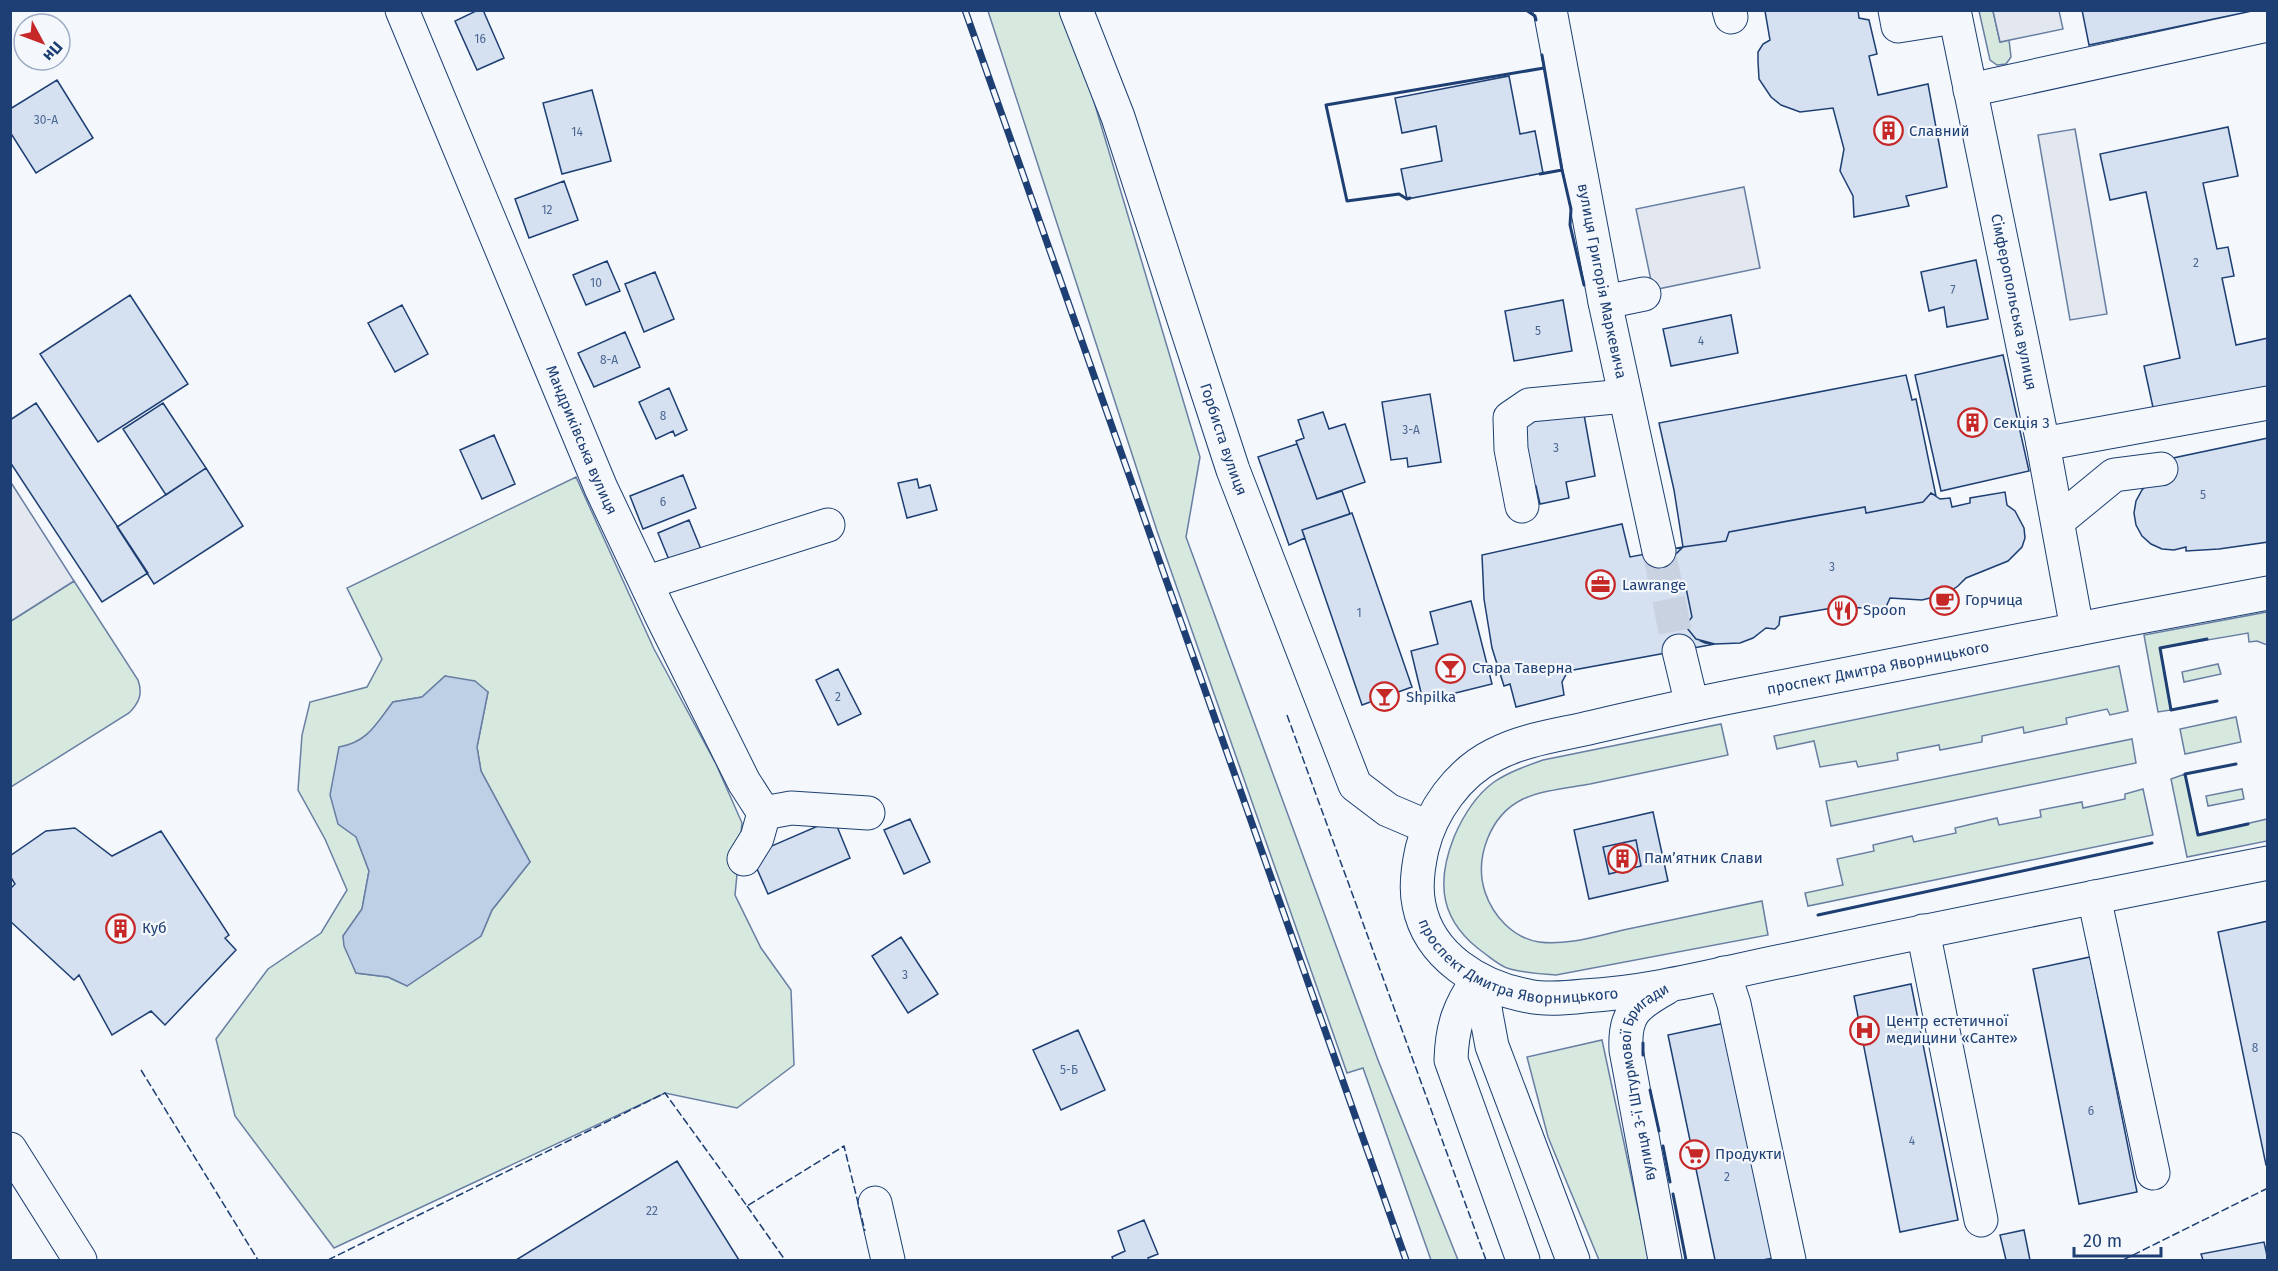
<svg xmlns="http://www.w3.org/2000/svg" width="2278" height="1271" font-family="'Fira Sans',sans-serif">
	<rect width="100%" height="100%" fill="#f4f7fb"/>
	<!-- green -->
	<path fill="#d7e8df" stroke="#687fa3" stroke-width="1.5" fill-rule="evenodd" d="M988,11h79l133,446 -14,80 192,523 80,200h-27l-68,-192 -16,5 -190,-542z
		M1979,11h14l7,31 9,-2 2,17 -5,7 -9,1 -7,-5z
		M576,477l78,172 62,115 26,59 -7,72 26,53 30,42 3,75 -57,43 -72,-15 -331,155 -99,-132 -19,-77 52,-70 53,-36 26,-43 -22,-51 -27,-49 4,-55 8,-33 57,-15 15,-28 -35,-71zM445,676l43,16 -11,55 4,24 49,91 -38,48 -11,26 -74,50 -19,-9 -32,-4 -13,-37 19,-27 7,-38 -13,-35 -18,-13 1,-75c29,-6 37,-24 54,-46l29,-5z
		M74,581l64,99c5,14 1,23 -9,33l-118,74v-166z
		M2267,612v33l-10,-4 -8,1 -1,-9 -88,15 11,62 -13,2 -14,-77z
		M2218,664l3,10 -37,8 -2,-10z
		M2119,666l9,45 -18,4 -3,-6 -41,9 1,6 -43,9 -1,-6 -41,9v6l-42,8 -1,-5 -42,8 1,7 -40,7 -2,-6 -36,6 -6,-26 -37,8 -3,-13z
		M2236,717l5,25 -56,12 -5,-25z
		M1721,724l7,31c-46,10 -92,19 -138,29 -22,4 -47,6 -67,15 -33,16 -49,59 -38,93 8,24 28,46 54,50 29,4 61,-7 89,-13 45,-9 89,-19 134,-28l6,34 -212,40c-17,-1 -33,-2 -49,-7 -8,-3 -16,-10 -23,-15 -43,-31 -49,-68 -30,-116 9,-21 21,-41 40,-55 15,-10 32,-16 49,-22z
		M2132,739l4,24 -305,63 -5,-25z
		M2185,774l13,61 69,-16v22l-80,16 -16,-78z
		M2143,789l10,46 -345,71 -3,-13 38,-8 -6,-26 37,-8 -1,-6 39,-9 2,6 42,-9 -1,-5 42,-10 2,7 42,-8 -1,-7 42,-8 1,6 42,-9v-5z
		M2242,789l2,10 -36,7 -2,-10z
		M1602,1040l47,220h-50l-51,-123 -21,-80z"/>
	<!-- parking -->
	<path fill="#e3e8f0" stroke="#687fa3" stroke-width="1.5" d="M1993,11h66l4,18 -63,13z
		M2075,129l32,185 -37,6 -32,-185z
		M1744,187l16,81 -107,22 -17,-81z
		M10,481l64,100 -63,40h-1z"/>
	<!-- water -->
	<path fill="#bed0e5" stroke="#687fa3" stroke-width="1.5" d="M445,676l30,5 13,11 -11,55 4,24 49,91 -38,48 -11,26 -74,50 -19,-9 -32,-4 -12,-27 -1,-10 19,-27 7,-38 -13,-34 -18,-13 -8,-29 9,-48c29,-5 37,-23 54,-45l29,-5z"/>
	<!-- building -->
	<path fill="#d5e0f0" stroke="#1d3f73" stroke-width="1.5" d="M478,10h5l21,48 -27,12 -22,-49z
		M1858,10l1,8 10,2 8,34 -8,2 9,39 50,-11 19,103 -41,9 3,10 -55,11 -1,-21 -13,-25 4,-22 -11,-41 -33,4 -19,-7 -10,-8 -12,-18 -1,-18v-9l5,-8 7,-4 -5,-29z
		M2082,10h175l-168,35z
		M1509,76l11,58 15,-3 8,42 -136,26 -6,-30 41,-8 -6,-35 -34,7 -7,-35z
		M57,80l36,58 -57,35 -26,-41v-23z
		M592,90l19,71 -49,13 -19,-71z
		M2228,127l10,49 -35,7 14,66 11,-2 6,29 -12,2 14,67 32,-7v50l-114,24 -10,-46 36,-8 -34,-166 -36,8 -10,-46z
		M564,181l14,39 -49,18 -14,-39z
		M1976,260l12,59 -41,8 -3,-20 -15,4 -8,-39z
		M607,261l13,30 -34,14 -13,-30z
		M655,272l19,47 -30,13 -19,-48z
		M130,295l58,89 -90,58 -58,-88z
		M1563,300l9,51 -58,10 -9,-50z
		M402,305l26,49 -33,18 -27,-49z
		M1731,315l7,38 -67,13 -8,-37z
		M625,332l15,35 -46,20 -16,-34z
		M2003,355l26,116 -88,20 -26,-116z
		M1906,375l6,25 4,-1 20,97 -5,-3 -8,9 -57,11 -1,-6 -136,25 -3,9 -43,6 -9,-57 -15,-67z
		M669,388l18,42 -12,6 -2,-5 -17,8 -17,-37z
		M1430,394l11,68 -33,5 -1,-9 -16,2 -9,-58z
		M36,403l112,170 -46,29 -92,-140v-42z
		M163,403l43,65 -40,27 -43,-66z
		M1583,409l12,67 -29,6 3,16 -29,6 -4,-18 -6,1 -12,-67z
		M1323,412l6,17 16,-5 20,58 -48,17 -21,-58 8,-3 -6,-18z
		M494,435l21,49 -33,15 -22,-49z
		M2268,438v104l-49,7 -33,2v-4l-12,3 -12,-1 -11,-5 -9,-8 -6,-11 -2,-12 2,-12 6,-11 9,-9 8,-20z
		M1297,444l20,55 25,-8 8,23 -48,16 3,8 -16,7 -31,-88z
		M206,468l37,58 -89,58 -37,-57z
		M683,475l13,33 -53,21 -13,-33z
		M917,479l2,9 11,-3 7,25 -30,8 -9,-35z
		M2005,492l2,13 8,6 9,17 1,10 -3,9 -14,14 -42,17 -8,8 -12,8 -24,6 -32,-2 -4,9 -8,5 -13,-4 -27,-1 -58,10 -1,8 -4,4 -9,-1 -13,10 -13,5 -25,1 -10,-1 -9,-4 -9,-11 1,-6 4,-5 -7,-34 -9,-5 -5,-9 3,-13 9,-9 43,-6 3,-9 80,-15 56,-10 1,6 57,-11 8,-9 9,6 10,-1 2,9 18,-4v-5z
		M1352,513l60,174 -50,18 -60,-175z
		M689,520l16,39 -31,13 -16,-39z
		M1622,524l8,33 53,-10 -9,9 -3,13 5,9 9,5 7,34 -4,5 -1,6 9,11 19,5 -147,27 -6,11 2,13 -48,12 -6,-23 -6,2 -12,-38 -8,-49 -2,-44z
		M1471,601l21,83 -69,17 -12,-50 27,-7 -8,-32z
		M838,669l23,45 -23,11 -22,-45z
		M1653,812l15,69 -79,18 -15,-69z
		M834,819l16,39 -82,36 -17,-39z
		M910,819l20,43 -26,12 -20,-44z
		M75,828l37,28 49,-25 68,104 -4,3 11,12 -71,75 -14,-14 -39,24 -33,-60 -5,5 -64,-59v-32l5,-5 -5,-8v-20l36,-25z
		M1636,840l5,26 -32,8 -6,-27z
		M2268,921v244h-2l-48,-233z
		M901,937l37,57 -30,19 -36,-57z
		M2090,957l47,235 -58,12 -46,-235z
		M1911,984l47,236 -58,12 -46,-236z
		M1725,1023l49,235 -12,2h-47l-47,-225z
		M1078,1030l27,60 -44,20 -28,-60z
		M677,1161l62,99h-223z
		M1144,1220l14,34 -10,4 1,2h-36l-1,-3 13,-6 -7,-20z
		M2024,1230l6,30h-24l-6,-25z
		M2264,1242l4,18h-65l-2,-6z"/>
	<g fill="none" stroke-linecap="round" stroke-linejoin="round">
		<!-- minor-tunnel -->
		<path stroke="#c9d2e0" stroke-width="33" stroke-dasharray="33 16" stroke-linecap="butt" d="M1659,551l20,100"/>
		<defs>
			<g id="minor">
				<path id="s1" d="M402,10l199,478 61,129 82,165 20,31 -7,25 -13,21"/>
				<path id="s2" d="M1076,10l42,107 115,353 122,315 33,25 40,17"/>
				<path id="s3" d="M1550,10l55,292 54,249"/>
				<path d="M1729,10l2,7"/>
				<path d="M1895,10l3,16 57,-9"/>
				<path id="s4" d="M1954,10l89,434 34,185"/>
				<path d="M1970,90l298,-65"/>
				<path d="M1605,302l39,-8"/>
				<path d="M2043,444l225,-41"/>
				<path d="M1522,506l-11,-57 -1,-31 19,-13 96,-9"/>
				<path d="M2058,521l56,-46 47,-6"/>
				<path d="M648,582l180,-57"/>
				<path d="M1679,651l13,54"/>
				<path d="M764,813l27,-5 77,5"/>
				<path d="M2094,897l59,276"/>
				<path d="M1923,931l58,289"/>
				<path d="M1724,973l10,31 55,256"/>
				<path d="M1478,979c-19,28 -26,47 -27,81l72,200"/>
				<path d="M875,1203l13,57"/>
			</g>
			<g id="major">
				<path id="s5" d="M2268,593c-173,32 -346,66 -518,100 -53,10 -105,22 -157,34 -33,8 -69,12 -99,28 -36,18 -63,56 -72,94 -4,18 -7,38 -3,56 10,52 61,82 109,91 18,4 38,2 56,0 72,-4 142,-24 213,-38 156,-33 313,-64 471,-95"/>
				<path d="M1482,982l4,32 6,32 81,214"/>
				<path d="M10,1149l70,111"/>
				<path id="s6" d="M1665,1260l-39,-210c-2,-37 10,-45 40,-62"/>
			</g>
		</defs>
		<!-- minor casing -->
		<use href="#minor" stroke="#1d3f73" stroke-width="35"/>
		<!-- major casing -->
		<use href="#major" stroke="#1d3f73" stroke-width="35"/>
		<!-- minor -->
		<use href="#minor" stroke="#f4f7fb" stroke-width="33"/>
		<!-- major -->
		<use href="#major" stroke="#f4f7fb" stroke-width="33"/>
		<defs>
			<path id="rail" d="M965,10l441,1250"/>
		</defs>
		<!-- rail casing -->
		<use href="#rail" stroke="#1d3f73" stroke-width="7"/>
		<!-- rail -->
		<use href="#rail" stroke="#f4f7fb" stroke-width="4.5" stroke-dasharray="14" stroke-linecap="butt"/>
		<!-- fence -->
		<path stroke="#1d3f73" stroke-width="1.5" stroke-dasharray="8 3" stroke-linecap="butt" d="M1287,715l199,545
			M141,1070l117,190
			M747,1206l38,54
			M328,1260l337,-167 82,113 97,-60 21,85
			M2123,1260l145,-72"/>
		<!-- wall -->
		<path stroke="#1d3f73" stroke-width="3" d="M1526,10l9,6 1,4
			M1562,170l9,39 -1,16 14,60
			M1540,174l22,-4 -20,-115
			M1410,198l-3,1 -8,-5 -52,7 -21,-96 218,-37
			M2207,639l-47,9 11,62 46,-9
			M2236,764l-51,10 13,61 50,-11
			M1818,915l334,-72
			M1643,1043v12
			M1650,1090l9,41
			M1663,1146l7,36
			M1673,1194l13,66"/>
	</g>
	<!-- icons -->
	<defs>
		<symbol id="building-ring" viewBox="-11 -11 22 22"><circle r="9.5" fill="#f4f7fb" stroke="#c62828" stroke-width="1.5"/><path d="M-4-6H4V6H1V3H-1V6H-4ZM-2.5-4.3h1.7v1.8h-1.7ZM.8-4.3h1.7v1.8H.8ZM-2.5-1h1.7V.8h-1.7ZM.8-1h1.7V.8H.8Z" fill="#c62828"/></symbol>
		<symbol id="office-ring" viewBox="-11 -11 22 22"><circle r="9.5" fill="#f4f7fb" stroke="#c62828" stroke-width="1.5"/><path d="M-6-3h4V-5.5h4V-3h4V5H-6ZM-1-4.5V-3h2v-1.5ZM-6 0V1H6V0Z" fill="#c62828"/></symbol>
		<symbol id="cafe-ring" viewBox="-11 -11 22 22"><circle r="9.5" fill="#f4f7fb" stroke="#c62828" stroke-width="1.5"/><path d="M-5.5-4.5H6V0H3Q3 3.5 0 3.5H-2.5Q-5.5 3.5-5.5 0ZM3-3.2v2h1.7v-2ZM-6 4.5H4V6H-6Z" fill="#c62828"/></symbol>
		<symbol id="restaurant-ring" viewBox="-11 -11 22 22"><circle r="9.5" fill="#f4f7fb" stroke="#c62828" stroke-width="1.5"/><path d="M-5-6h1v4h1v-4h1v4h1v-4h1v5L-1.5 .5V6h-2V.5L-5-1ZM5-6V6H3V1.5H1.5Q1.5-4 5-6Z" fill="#c62828"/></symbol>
		<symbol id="bar-ring" viewBox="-11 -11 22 22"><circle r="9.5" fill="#f4f7fb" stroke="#c62828" stroke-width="1.5"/><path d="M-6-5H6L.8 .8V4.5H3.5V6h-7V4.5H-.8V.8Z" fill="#c62828"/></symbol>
		<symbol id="hospital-ring" viewBox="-11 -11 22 22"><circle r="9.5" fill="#f4f7fb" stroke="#c62828" stroke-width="1.5"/><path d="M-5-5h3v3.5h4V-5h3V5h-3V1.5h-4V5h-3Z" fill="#c62828"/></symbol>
		<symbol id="supermarket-ring" viewBox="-11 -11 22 22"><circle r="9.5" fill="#f4f7fb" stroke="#c62828" stroke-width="1.5"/><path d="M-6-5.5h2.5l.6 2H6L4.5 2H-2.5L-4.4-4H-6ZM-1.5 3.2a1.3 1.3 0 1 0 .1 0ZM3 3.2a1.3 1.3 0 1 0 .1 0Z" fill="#c62828"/></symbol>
	</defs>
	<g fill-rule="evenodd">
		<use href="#building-ring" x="1872" y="114" width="33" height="33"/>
		<use href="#building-ring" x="1956" y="406" width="33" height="33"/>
		<use href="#office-ring" x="1584" y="568" width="33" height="33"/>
		<use href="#cafe-ring" x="1928" y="584" width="33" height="33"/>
		<use href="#restaurant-ring" x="1826" y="594" width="33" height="33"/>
		<use href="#bar-ring" x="1434" y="652" width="33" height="33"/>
		<use href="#bar-ring" x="1368" y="680" width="33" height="33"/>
		<use href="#building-ring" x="1606" y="842" width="33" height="33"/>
		<use href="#building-ring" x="104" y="912" width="33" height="33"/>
		<use href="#hospital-ring" x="1848" y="1014" width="33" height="33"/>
		<use href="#supermarket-ring" x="1678" y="1138" width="33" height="33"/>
	</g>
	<g text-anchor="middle" stroke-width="4.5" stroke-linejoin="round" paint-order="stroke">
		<!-- number labels -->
		<g font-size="12" fill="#4b6792">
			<text x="480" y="43">16</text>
			<text x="46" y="124">30-А</text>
			<text x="577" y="136">14</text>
			<text x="547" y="214">12</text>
			<text x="2196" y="267">2</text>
			<text x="596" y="287">10</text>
			<text x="1953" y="294">7</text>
			<text x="1538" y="335">5</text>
			<text x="1701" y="345">4</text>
			<text x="609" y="364">8-А</text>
			<text x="663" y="420">8</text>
			<text x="1411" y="434">3-А</text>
			<text x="1556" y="452">3</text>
			<text x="2203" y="499">5</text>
			<text x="663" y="506">6</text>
			<text x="1832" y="571">3</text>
			<text x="1359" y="617">1</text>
			<text x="838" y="701">2</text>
			<text x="905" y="979">3</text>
			<text x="2255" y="1052">8</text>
			<text x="1069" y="1074">5-Б</text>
			<text x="2091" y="1115">6</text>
			<text x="1912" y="1145">4</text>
			<text x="1727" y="1181">2</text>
			<text x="652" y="1215">22</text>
		</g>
		<!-- poi labels -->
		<g font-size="15" fill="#1d3f73" stroke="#f4f7fb" text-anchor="start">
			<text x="1909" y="136">Славний</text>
			<text x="1993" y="428">Секція 3</text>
			<text x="1622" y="590">Lawrange</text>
			<text x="1965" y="605">Горчица</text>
			<text x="1863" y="615">Spoon</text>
			<text x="1472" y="673">Стара Таверна</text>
			<text x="1406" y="702">Shpilka</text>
			<text x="1644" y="863">Пам’ятник Слави</text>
			<text x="142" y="933">Куб</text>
			<text x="1886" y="1026">Центр естетичної<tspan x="1886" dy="17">медицини «Санте»</tspan></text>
			<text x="1715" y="1159">Продукти</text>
		</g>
		<!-- street labels -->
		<g font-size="15" fill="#1d3f73" stroke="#f4f7fb">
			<text dy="5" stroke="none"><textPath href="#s3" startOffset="276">вулиця Григорія Маркевича</textPath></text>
			<text dy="5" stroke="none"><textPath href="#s4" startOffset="298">Сімферопольська вулиця</textPath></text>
			<text dy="5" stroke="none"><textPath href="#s1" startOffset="466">Мандриківська вулиця</textPath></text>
			<text dy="5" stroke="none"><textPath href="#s2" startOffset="454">Горбиста вулиця</textPath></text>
			<text transform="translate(1878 668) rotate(-11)" y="5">проспект Дмитра Яворницького</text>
			<text dy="5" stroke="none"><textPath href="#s5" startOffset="1098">проспект Дмитра Яворницького</textPath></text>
			<text dy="5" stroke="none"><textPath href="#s6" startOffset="188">вулиця 3-ї Штурмової Бригади</textPath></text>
		</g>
	</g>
	<!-- border -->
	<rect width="2278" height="1271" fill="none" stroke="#1d3f73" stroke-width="24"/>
	<!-- north arrow -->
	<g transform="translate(42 42) rotate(131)"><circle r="28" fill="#f4f7fb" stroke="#9eadc5" stroke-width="1.5"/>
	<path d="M0-4.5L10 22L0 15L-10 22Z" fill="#c62828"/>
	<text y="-9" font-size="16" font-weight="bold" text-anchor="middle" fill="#1d3f73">Пн</text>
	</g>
	<!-- scale -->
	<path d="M2074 1247v9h87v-9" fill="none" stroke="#1d3f73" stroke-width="3"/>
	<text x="2083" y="1247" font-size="18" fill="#1d3f73" stroke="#f4f7fb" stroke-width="4.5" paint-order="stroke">20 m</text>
</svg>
